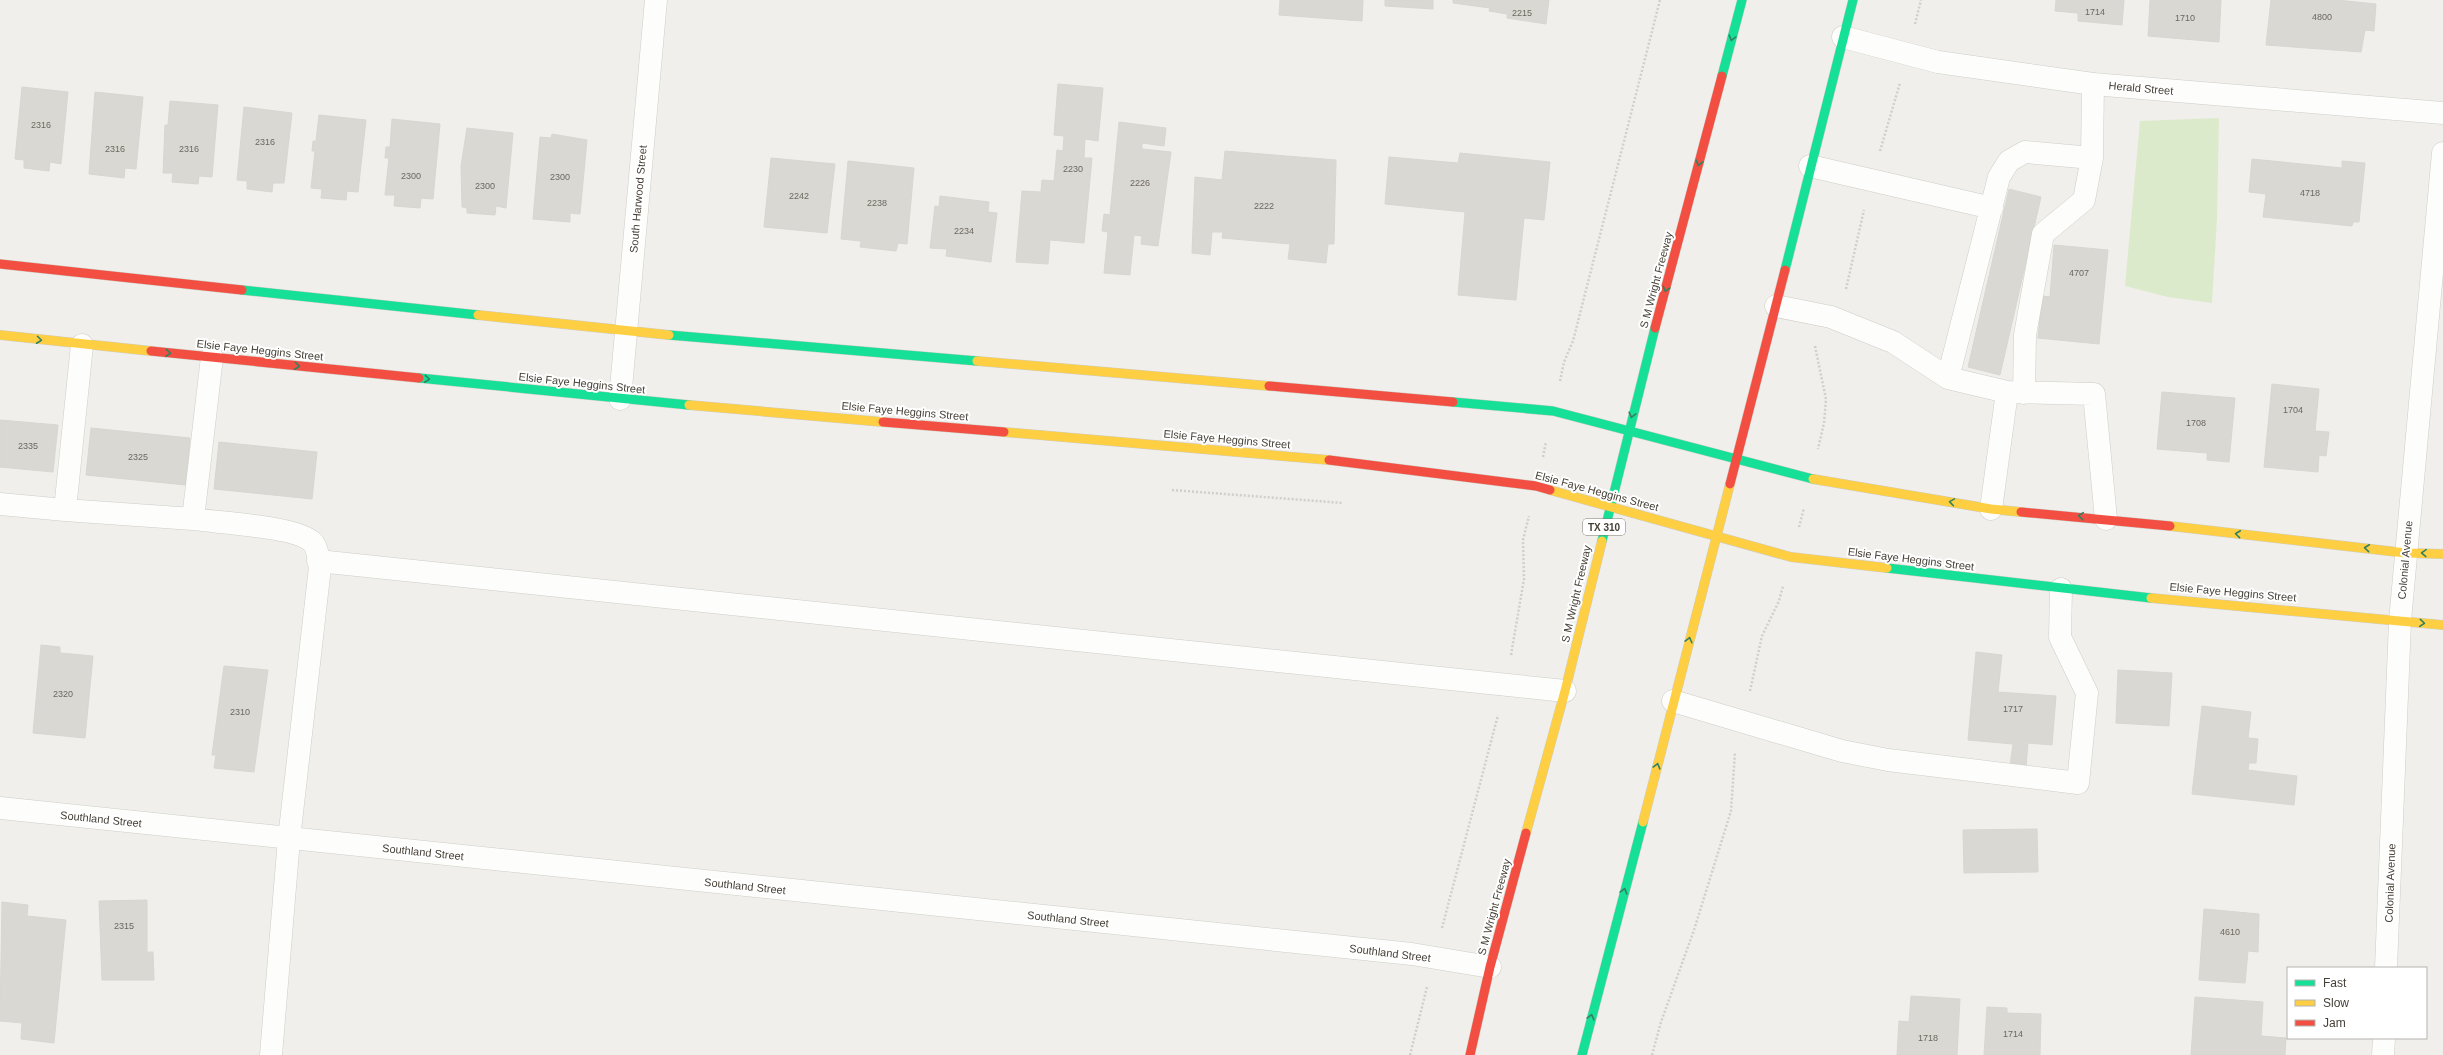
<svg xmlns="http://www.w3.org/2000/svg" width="2443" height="1055" font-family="Arial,sans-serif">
	<rect width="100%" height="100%" fill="#f0efeb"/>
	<!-- green -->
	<path fill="#dceacc" d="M2219,118l-2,100 -5,85 -44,-6 -43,-11 15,-165z"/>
	<!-- building -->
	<path fill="#dad8d3" stroke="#d8d6d1" d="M1280,0h83l-1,21 -83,-6z
		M1385,0h48v9l-48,-3z
		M1453,0h96l-3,24 -39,-6v-4l-18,-3 1,-3 -37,-5z
		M2056,0h68l-2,25 -44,-4v-8l-23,-2z
		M2150,0h71l-2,42 -71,-6z
		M2271,0h66l39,4 -2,27 -9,-1 -4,22 -95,-7z
		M1058,84l45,4 -5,53 -13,-2 -1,19h8l-8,85 -34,-3 -2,24 -32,-2 6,-71 19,1 1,-12 12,1 3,-31 6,1 1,-15 -10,-1z
		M22,87l46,5 -7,72 -11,-2 -1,9 -25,-3v-8l-9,-1z
		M95,92l48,5 -7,72 -11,-1 -1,10 -35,-4z
		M170,101l48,4 -6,72 -13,-1 -1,8 -26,-2 1,-9h-10l2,-48h3z
		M244,107l48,6 -8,70h-11l-1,9 -25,-3v-8l-10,-1z
		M319,115l47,5 -8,72 -11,-1 -1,9 -25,-2 1,-9 -11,-1 4,-37h-3l1,-10h3z
		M392,119l48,5 -7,75 -12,-1 -1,10 -26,-2 1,-11h-10l4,-37h-4l1,-11h4z
		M1119,122l47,6 -2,18 -22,-3v6l29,3 -13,94 -17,-2 1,-8 -8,-1 -4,40 -26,-2 4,-41 -6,-1 2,-17 6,1z
		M467,128l46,5 -7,75 -10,-2 -1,9 -28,-2v-5l-5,-1 -1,-41z
		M552,134l35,6 -7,74 -10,-1v9l-37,-3 7,-82 11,1z
		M1225,151l111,9 -2,84h-6l-2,19 -38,-4 2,-15 -68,-6 1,-6h-11l-2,23 -18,-2 3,-76 27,3z
		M1460,153l90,9 -6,58 -20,-2 -8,82 -58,-5 7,-83 -80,-8 4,-47 69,6z
		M771,158l64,6 -8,69 -63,-6z
		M2252,159l90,9v-7l23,2 -6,59h-6l-1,4 -89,-9 3,-23 -17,-2z
		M848,161l66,7 -7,76 -9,-1 -2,8 -36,-4 1,-6 -20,-2z
		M2009,189l32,8 -41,178 -32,-8z
		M940,196l49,6 -1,10 9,1 -6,49 -45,-6 1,-7 -17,-1 5,-42 4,1z
		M2054,245l54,5 -9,94 -61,-6 4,-42 8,1z
		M2272,384l47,5 -4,42 14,1 -3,24 -7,-1 -1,17 -54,-5z
		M2162,392l73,6 -6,64 -22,-2v-7l-50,-4z
		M0,420l58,5 -5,47 -53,-5z
		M91,428l99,10 -4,47 -100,-10z
		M219,442l98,10 -5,47 -98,-10z
		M41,645l19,2v6l33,3 -8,82 -52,-5z
		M1976,652l26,3 -4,37 58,4 -4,49 -24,-2 -2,24 -16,-1 3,-22 -45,-4z
		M224,666l44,4 -14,102 -40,-4 2,-13h-4z
		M2118,670l54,3 -3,53 -53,-3z
		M2202,706l49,6 -3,26 10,1 -2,24h-7l-1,7 49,6 -3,29 -102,-11z
		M2037,829l1,43 -74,1 -1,-43z
		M147,900v52h6l1,28h-52l-3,-79z
		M2,902l26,3 -1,11 39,4 -12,123 -33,-4 1,-16 -22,-2z
		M2204,909l55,5 -1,38 -10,-1 -3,32 -46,-3z
		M1911,996l49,3 -3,56h-60l2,-34 10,1z
		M2195,997l68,5 -2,34 25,2 -1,17h-94z
		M1987,1007l20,1v5l34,1 -1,41h-56z"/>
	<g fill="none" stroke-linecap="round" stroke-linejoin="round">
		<defs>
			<path id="lane" d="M1810,166l182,42
				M1776,306l55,11 62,25 55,36 51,-201 10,-16 16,-9 67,6
				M82,345l-17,165 128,9 19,-162
				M1948,378l59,14 87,2 12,125
				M2024,393l1,-58 18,-101 41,-34 8,-42 1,-74
				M0,504l65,6
				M1991,509l16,-117
				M193,519c26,4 100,7 118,22 7,5 7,18 9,26l-31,272 -18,216
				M318,561l1247,130
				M1673,701l169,50 46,9 190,23 9,-90 -27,-56 1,-48"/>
			<path id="street" d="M1843,37l95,25 155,22 350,29
				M620,399l36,-399
				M0,808l1412,146 78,13
				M2386,968l14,-347 43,-468
				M2383,1055l1,-17"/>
			<path id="fast" d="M1722,76l20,-76
				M1785,270l68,-270
				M242,290l236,25
				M669,335l308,26
				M419,378l270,27
				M1453,402l100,9 260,68
				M1602,541l53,-213
				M1887,568l264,30
				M1582,1055l61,-233"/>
			<path id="slow" d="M478,315l191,20
				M0,335l151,16
				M977,361l292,25
				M689,405l194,17
				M1004,432l325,28
				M1813,479l178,30 30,3
				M1550,490l241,67 96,11
				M2170,526l236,27 37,1
				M2151,598l292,27
				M1643,822l87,-338
				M1526,833l39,-142 37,-150"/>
			<path id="jam" d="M0,264l242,26
				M1655,328l67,-252
				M151,351l268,27
				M1269,386l184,16
				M883,422l121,10
				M1329,460l207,26 14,4
				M1730,484l55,-214
				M2021,512l149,14
				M1470,1055l20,-88 36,-134"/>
		</defs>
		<!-- lane casing -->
		<use href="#lane" stroke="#cecdc8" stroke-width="23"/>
		<!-- street casing -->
		<use href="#street" stroke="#cecdc8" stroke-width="23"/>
		<!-- fast casing -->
		<use href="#fast" stroke="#ceccc2" stroke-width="10"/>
		<!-- slow casing -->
		<use href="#slow" stroke="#ceccc2" stroke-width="10"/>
		<!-- jam casing -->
		<use href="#jam" stroke="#ceccc2" stroke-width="10"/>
		<!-- path -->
		<path stroke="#d1cecb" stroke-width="2.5" stroke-dasharray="2 2" stroke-linecap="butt" d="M1915,24l6,-24
			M1880,151l20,-68
			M1846,289l18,-79
			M1815,346l11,53 -2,24 -6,26
			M1560,381l4,-19 9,-21 87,-341
			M1543,457l3,-15
			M1172,490l171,13
			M1799,527l5,-19
			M1511,655l13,-76 -1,-39 6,-24
			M1750,691l12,-55 17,-35 4,-15
			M1442,928l56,-213
			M1410,1055l17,-68
			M1652,1055l9,-33 33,-92 37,-119 4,-59"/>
		<!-- lane -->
		<use href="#lane" stroke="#fdfdfc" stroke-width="22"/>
		<!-- street -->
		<use href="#street" stroke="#fdfdfc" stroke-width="22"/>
		<!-- fast -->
		<use href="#fast" stroke="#16e098" stroke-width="9"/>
		<!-- slow -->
		<use href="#slow" stroke="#ffcf43" stroke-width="9"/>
		<!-- jam -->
		<use href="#jam" stroke="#f24e42" stroke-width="9"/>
	</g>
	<!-- one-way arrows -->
	<defs><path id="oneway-chevron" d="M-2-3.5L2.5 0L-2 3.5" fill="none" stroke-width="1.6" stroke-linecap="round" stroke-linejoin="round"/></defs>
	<g stroke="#33815e">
		<use href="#oneway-chevron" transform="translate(1732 38) rotate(105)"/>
		<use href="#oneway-chevron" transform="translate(1699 163) rotate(105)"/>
		<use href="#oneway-chevron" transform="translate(1666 289) rotate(105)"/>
		<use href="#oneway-chevron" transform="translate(39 340) rotate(7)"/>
		<use href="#oneway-chevron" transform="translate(168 353) rotate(5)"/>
		<use href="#oneway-chevron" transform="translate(297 366) rotate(6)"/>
		<use href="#oneway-chevron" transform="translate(427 379) rotate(6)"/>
		<use href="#oneway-chevron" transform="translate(1632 415) rotate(105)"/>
		<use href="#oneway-chevron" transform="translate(1952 502) rotate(-171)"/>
		<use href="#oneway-chevron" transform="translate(2081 516) rotate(-175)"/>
		<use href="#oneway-chevron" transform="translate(2238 534) rotate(-174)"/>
		<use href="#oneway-chevron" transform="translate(2367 548) rotate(-174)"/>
		<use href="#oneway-chevron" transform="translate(2424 553) rotate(-178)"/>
		<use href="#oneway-chevron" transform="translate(2422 623) rotate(5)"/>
		<use href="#oneway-chevron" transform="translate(1689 640) rotate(-76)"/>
		<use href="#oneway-chevron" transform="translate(1657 766) rotate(-75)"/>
		<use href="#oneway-chevron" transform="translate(1624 891) rotate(-75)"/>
		<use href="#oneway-chevron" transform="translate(1591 1017) rotate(-75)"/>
	</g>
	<g text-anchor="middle" stroke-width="4" stroke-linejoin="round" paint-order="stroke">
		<!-- number labels -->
		<g font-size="9" fill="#6c685f">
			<text x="2095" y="15">1714</text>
			<text x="1522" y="16">2215</text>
			<text x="2322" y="20">4800</text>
			<text x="2185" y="21">1710</text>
			<text x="41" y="128">2316</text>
			<text x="265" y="145">2316</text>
			<text x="115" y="152">2316</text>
			<text x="189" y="152">2316</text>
			<text x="1073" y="172">2230</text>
			<text x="411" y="179">2300</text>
			<text x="560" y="180">2300</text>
			<text x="1140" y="186">2226</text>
			<text x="485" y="189">2300</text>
			<text x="2310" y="196">4718</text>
			<text x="799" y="199">2242</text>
			<text x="877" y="206">2238</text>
			<text x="1264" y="209">2222</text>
			<text x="964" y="234">2234</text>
			<text x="2079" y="276">4707</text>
			<text x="2293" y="413">1704</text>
			<text x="2196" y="426">1708</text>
			<text x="28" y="449">2335</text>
			<text x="138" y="460">2325</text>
			<text x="63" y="697">2320</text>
			<text x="2013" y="712">1717</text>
			<text x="240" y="715">2310</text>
			<text x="124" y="929">2315</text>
			<text x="2230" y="935">4610</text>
			<text x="2013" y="1037">1714</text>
			<text x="1928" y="1041">1718</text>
		</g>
		<!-- shield labels -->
		<rect fill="#fff" stroke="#7e7a73" stroke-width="1" x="1583" y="519" width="42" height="16" rx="3"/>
		<g font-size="10" font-weight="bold" fill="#464137">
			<text x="1604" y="531">TX 310</text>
		</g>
		<!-- street labels -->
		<g font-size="11" fill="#464137" stroke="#fff">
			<text transform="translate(2141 88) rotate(5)" y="4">Herald Street</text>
			<text transform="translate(638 199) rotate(-85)" y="4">South Harwood Street</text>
			<text transform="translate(1656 280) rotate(-75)" y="4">S M Wright Freeway</text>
			<text transform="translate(260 350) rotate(6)" y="4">Elsie Faye Heggins Street</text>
			<text transform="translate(582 383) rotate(6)" y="4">Elsie Faye Heggins Street</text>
			<text transform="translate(905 411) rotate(5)" y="4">Elsie Faye Heggins Street</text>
			<text transform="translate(1227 439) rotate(5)" y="4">Elsie Faye Heggins Street</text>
			<text transform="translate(1597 491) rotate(15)" y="4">Elsie Faye Heggins Street</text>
			<text transform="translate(1911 559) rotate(7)" y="4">Elsie Faye Heggins Street</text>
			<text transform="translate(2405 560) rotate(-85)" y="4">Colonial Avenue</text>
			<text transform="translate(2233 592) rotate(5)" y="4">Elsie Faye Heggins Street</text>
			<text transform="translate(1576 594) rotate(-77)" y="4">S M Wright Freeway</text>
			<text transform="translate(101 819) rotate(6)" y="4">Southland Street</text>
			<text transform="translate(423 852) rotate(6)" y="4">Southland Street</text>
			<text transform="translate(2390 883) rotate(-88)" y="4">Colonial Avenue</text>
			<text transform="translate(745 886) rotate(6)" y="4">Southland Street</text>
			<text transform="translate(1494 907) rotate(-75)" y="4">S M Wright Freeway</text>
			<text transform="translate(1068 919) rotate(6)" y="4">Southland Street</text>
			<text transform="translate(1390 953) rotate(7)" y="4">Southland Street</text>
		</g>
	</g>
	<!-- legend -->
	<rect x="2287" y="967" width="140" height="72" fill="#ffffff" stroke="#b5b3af"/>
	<rect x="2295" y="980" width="20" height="6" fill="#16e098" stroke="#b5b3af"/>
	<text x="2323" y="987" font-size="12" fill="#464137">Fast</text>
	<rect x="2295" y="1000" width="20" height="6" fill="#ffcf43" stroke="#b5b3af"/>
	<text x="2323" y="1007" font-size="12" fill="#464137">Slow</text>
	<rect x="2295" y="1020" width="20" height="6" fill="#f24e42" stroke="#b5b3af"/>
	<text x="2323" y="1027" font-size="12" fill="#464137">Jam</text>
</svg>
